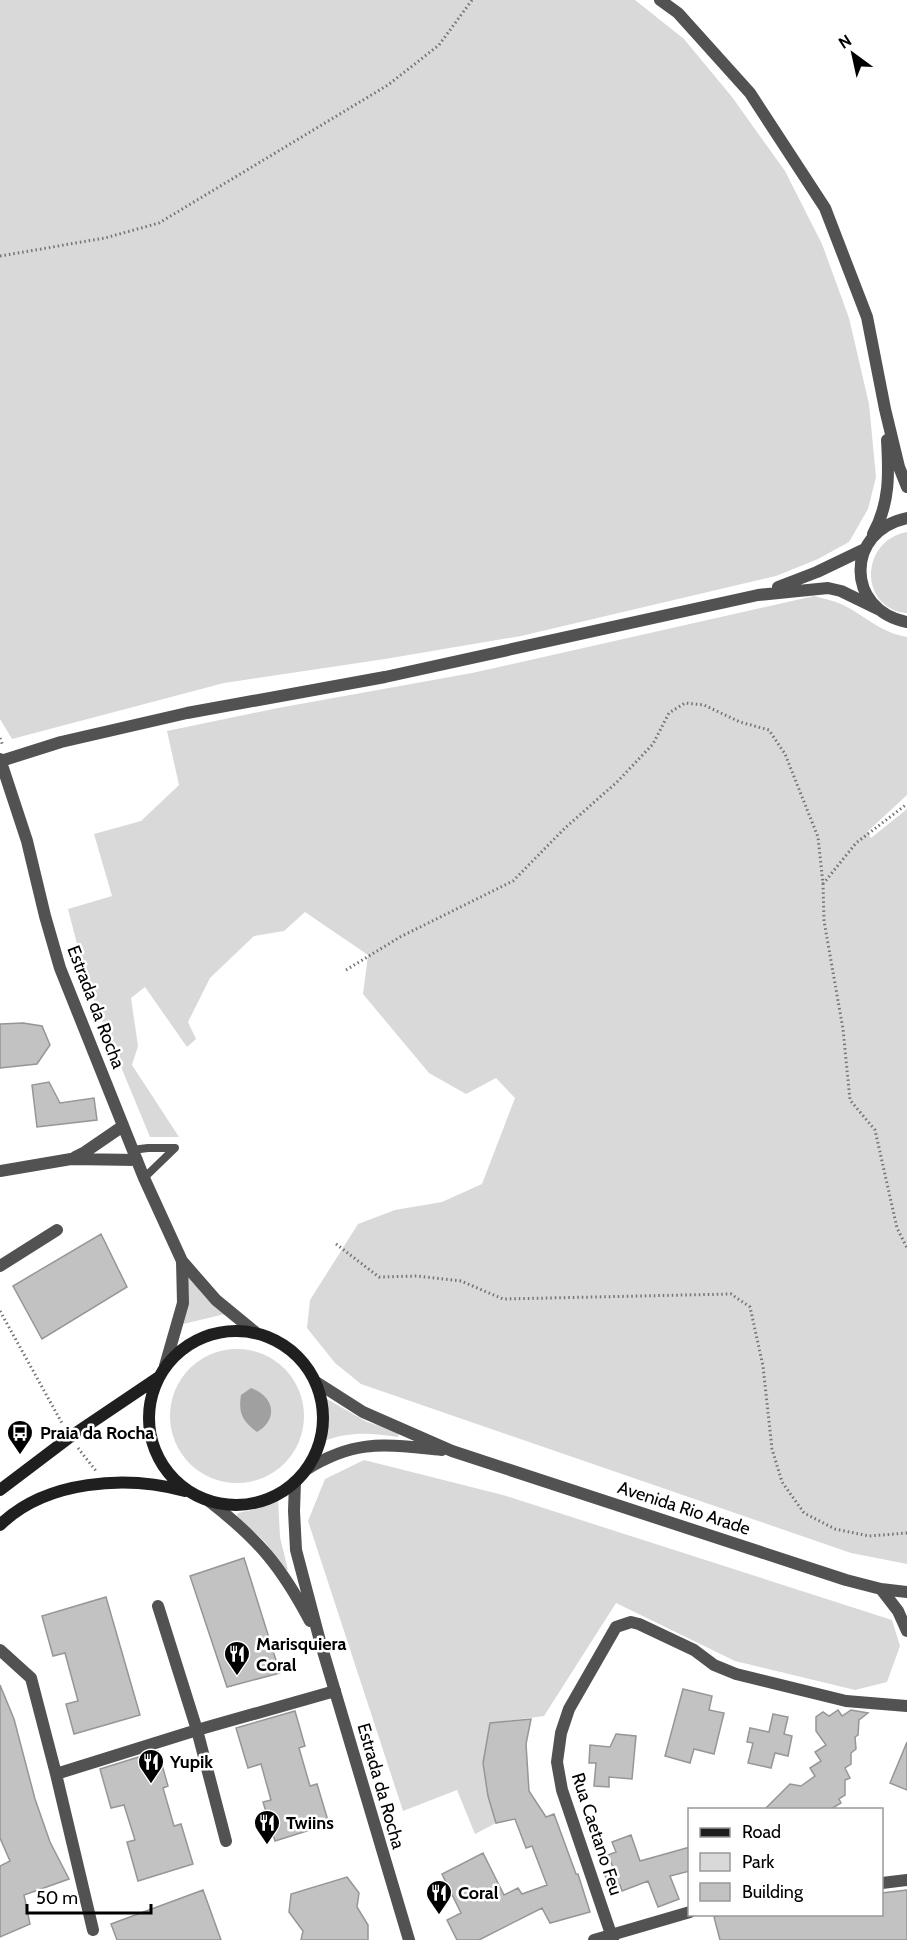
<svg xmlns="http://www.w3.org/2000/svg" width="907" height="1940" font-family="Cabin,sans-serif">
	<rect width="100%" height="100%" fill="#fff"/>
	<!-- green -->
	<path fill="#d9d9d9" d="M0,0h635l49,39 48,58 53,74 37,73 27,74 20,86 7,73 -8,32 -19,33 -31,17 -42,17 -255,60 -136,23 -161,24 -212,56 -12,-20z
		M907,532v81c-48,-4 -48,-72 0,-81z
		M814,596c11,3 23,5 33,11 20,11 36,26 60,30v158l-40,37 4,6 36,-29v755l-56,-11 -490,-169 -26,-21 -28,-35 3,-28 48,-76 37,-14 47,-8 40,-18 33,-86 -19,-20 -30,16 -37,-21 -66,-79 5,-39 -63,-43 -21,19 -30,5 -44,42 -22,44 8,17 -9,8 -42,-60 -14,11 7,48 -6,19 47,72h-29l-62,-150 -20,-78 44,-13 -18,-62 47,-13 38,-36 -12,-54 111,-23 194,-35z
		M188,1276l37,38 -42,10z
		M170 1416a67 67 0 1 1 134 0a67 67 0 1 1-134 0Z
		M327,1399l40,23 32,10 -1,5c-26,-4 -49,-6 -74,4l3,-14z
		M364,1460l139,35 389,125 8,26 -13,36 -32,8 -120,-29 -119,-58 -72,113 -54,7 -7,40 5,33 8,27 -21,11 -18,-44 -54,21 -95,-290 17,-42z
		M278,1499l2,38 8,33h-3l-20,-28 -28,-26 1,-3 22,-5z"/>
	<!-- water -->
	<path fill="#a0a0a0" d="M251,1388c23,8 28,31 6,44 -14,-11 -19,-18 -16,-37z"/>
	<!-- building -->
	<path fill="#c2c2c2" stroke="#969696" stroke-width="1.5" d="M23,1023l19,3 8,19 -13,19 -37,4v-44z
		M49,1082l11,21 34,-5 3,22 -60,7 -5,-42z
		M101,1234l26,53 -85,52 -29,-53z
		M244,1558l36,115 -53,14 -37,-111z
		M106,1597l34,118 -66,19 -8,-30 12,-3 -13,-48 -12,3 -11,-40z
		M0,1685l14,34 21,80 15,43 19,37 -45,16 6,29 -30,13v-71l10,-5 -10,-23z
		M683,1689l29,7 -3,14 15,3 -10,41 -20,-5 -4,14 -25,-7z
		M838,1710l4,6 9,-6 17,3 -9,7 -1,15 -3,2 1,12 -5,4v11l-6,4 5,10 -5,2v15l-6,4 2,4 -10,6h-66l25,-25 11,2 14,-10 -5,-8 11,-7 -6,-9 11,-7 -10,-14v-14l7,-5 6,4z
		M295,1711l10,35 -6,2 11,38 7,-2 12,40 -54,17 -12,-39 8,-2 -10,-36 -13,4 -12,-40z
		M773,1714l15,3 -4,17 8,2 -4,20 -13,-3 -4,15 -23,-5 5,-20 -6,-1 3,-14 19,4z
		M531,1719l-5,25 3,47 17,26 8,-3 22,60h2l12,38 -40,11 -8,-15 -63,32h-22l-10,-20 14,-7 -19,-39 41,-21 21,42 14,-7 4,6 25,-9 -15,-39 -6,2 -11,-29 -19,4 -8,-27 -5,-33 7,-40z
		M616,1734l20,2 -4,43 -23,-2v10l-15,-1 2,-23h-7l1,-18 20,2z
		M907,1742v48l-17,-7z
		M158,1751l10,35 -5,2 11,38 7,-2 12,40 -55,17 -11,-39 8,-2 -11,-35 -13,3 -11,-39z
		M631,1835l9,26 50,-14v24l-20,5 9,23 -21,8 -10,-26 -26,10 -2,-6 -10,3 -6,-15 10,-3 -6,-15 8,-3 -4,-10z
		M347,1877l12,16 -2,14 11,18v15h-67l2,-9 -14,-19 2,-18z
		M203,1890l18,50h-104l-6,-16z
		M907,1890v50h-187l-6,-23 10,-3h158v-21z"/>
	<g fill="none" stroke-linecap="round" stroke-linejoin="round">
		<!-- path -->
		<path stroke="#747474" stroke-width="3" stroke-dasharray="1.5 3" stroke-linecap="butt" d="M0,256l105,-18 54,-15 229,-138 51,-40 33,-45
			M0,738l3,8
			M823,884l33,-41 51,-39
			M346,970l54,-33 113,-56 52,-53 52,-46 36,-38 16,-31 16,-10 19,2 36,17 29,8 16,24 33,83 5,47 1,37 19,108 7,71 25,30 22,98 10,20
			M336,1244l43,33 38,-1 44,5 42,18 228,-5 19,13 13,59 9,83 10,33 22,31 31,16 34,7 38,-3
			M0,1311l63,114
			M78,1448l18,23"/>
		<!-- service -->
		<path stroke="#525252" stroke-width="8" d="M132,1150l16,-2h27l-31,30"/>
		<!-- minor -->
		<path stroke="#525252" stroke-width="12" d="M0,1266l57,-36
			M316,1382l47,30 89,39 394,129 35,9 26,3
			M307,1469c51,-31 79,-24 135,-19
			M881,1589l17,22 9,20
			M158,1606l39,124 29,111
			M0,1650l31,28 25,96 37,156
			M56,1774l141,-44 138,-39
			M882,1883l25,-3
			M594,1940l96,-28
			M613,1940l-51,-150 -5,-28 4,-29 8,-24 47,-82 15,-5 8,2 55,26 20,15 22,9 110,27 61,5"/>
		<!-- tertiary -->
		<path stroke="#525252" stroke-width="12" d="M660,0l18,13 72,80 75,115 42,109 18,92 14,58 8,20
			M907,518c-62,13 -62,92 0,104
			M873,534c17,-31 16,-60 14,-94
			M778,587l39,-15 48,-23
			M0,759l27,82 18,75 15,52 84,210 38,83 34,39 39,32
			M1,761l60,-19 126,-29 198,-36 373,-82 70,-7 13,3 37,18
			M75,1157l10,-5 38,-26
			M0,1171l71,-12 66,1
			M165,1366l18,-63 -1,-42
			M295,1482l-1,29 2,39 24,91 89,299
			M209,1501c49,38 72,65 101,120"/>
		<!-- secondary -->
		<path stroke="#1f1f1f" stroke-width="12" d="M149 1418a87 87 0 1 1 174 0a87 87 0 1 1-174 0Z
			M0,1490l70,-53 89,-60
			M0,1525c46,-45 126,-50 185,-34"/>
	</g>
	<!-- icons -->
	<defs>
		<symbol id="bus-pin" viewBox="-11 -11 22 30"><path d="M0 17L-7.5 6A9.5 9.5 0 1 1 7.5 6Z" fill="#000" stroke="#fff"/><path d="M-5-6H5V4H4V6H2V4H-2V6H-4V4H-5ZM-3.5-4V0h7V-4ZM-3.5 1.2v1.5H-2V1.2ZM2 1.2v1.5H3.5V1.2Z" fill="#fff"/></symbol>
		<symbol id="restaurant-pin" viewBox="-11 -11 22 30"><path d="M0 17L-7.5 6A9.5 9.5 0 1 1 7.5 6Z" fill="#000" stroke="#fff"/><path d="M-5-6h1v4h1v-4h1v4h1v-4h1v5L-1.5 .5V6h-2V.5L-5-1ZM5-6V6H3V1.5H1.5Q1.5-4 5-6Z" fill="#fff"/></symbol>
	</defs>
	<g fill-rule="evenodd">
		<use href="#bus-pin" x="5" y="1418" width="30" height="40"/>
		<use href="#restaurant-pin" x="222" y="1639" width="30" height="40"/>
		<use href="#restaurant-pin" x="136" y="1747" width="30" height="40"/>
		<use href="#restaurant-pin" x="252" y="1808" width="30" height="40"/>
		<use href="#restaurant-pin" x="424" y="1878" width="30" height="40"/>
	</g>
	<g text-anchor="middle" stroke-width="5" stroke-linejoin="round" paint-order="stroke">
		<!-- street labels -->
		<g font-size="18" fill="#000" stroke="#fff">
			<text transform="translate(96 1007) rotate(69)" y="6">Estrada da Rocha</text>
			<text transform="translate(684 1508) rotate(18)" y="6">Avenida Rio Arade</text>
			<text transform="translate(381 1786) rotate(74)" y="6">Estrada da Rocha</text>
			<text transform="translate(597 1834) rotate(72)" y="6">Rua Caetano Feu</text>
		</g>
		<!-- poi labels -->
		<g font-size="18" font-weight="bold" fill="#000" stroke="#fff" text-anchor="start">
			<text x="40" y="1439">Praia da Rocha</text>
			<text x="256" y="1650">Marisquiera<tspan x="256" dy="21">Coral</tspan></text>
			<text x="170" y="1768">Yupik</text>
			<text x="286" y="1829">Twiins</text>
			<text x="458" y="1899">Coral</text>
		</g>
	</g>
	<!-- legend -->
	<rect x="688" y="1808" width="195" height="108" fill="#ffffff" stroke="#999999" stroke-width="1.5"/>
	<rect x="700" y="1828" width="30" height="9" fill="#1f1f1f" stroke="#999999" stroke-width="1.5"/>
	<text x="742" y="1838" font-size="18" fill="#000000">Road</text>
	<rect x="700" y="1853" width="30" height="18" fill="#d9d9d9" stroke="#999999" stroke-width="1.5"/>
	<text x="742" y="1868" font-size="18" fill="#000000">Park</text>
	<rect x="700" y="1883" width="30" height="18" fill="#c2c2c2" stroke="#999999" stroke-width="1.5"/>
	<text x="742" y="1898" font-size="18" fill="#000000">Building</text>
	<!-- north arrow -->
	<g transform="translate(853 54) rotate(327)" stroke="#ffffff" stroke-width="4.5" paint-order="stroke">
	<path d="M0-4.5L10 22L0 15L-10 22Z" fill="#000000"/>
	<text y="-9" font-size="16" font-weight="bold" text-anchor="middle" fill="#000000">N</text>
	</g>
	<!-- scale -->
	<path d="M27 1904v9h124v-9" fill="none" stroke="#000000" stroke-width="3"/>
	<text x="36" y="1904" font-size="18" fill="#000000" stroke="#ffffff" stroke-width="4.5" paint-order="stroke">50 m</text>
</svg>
